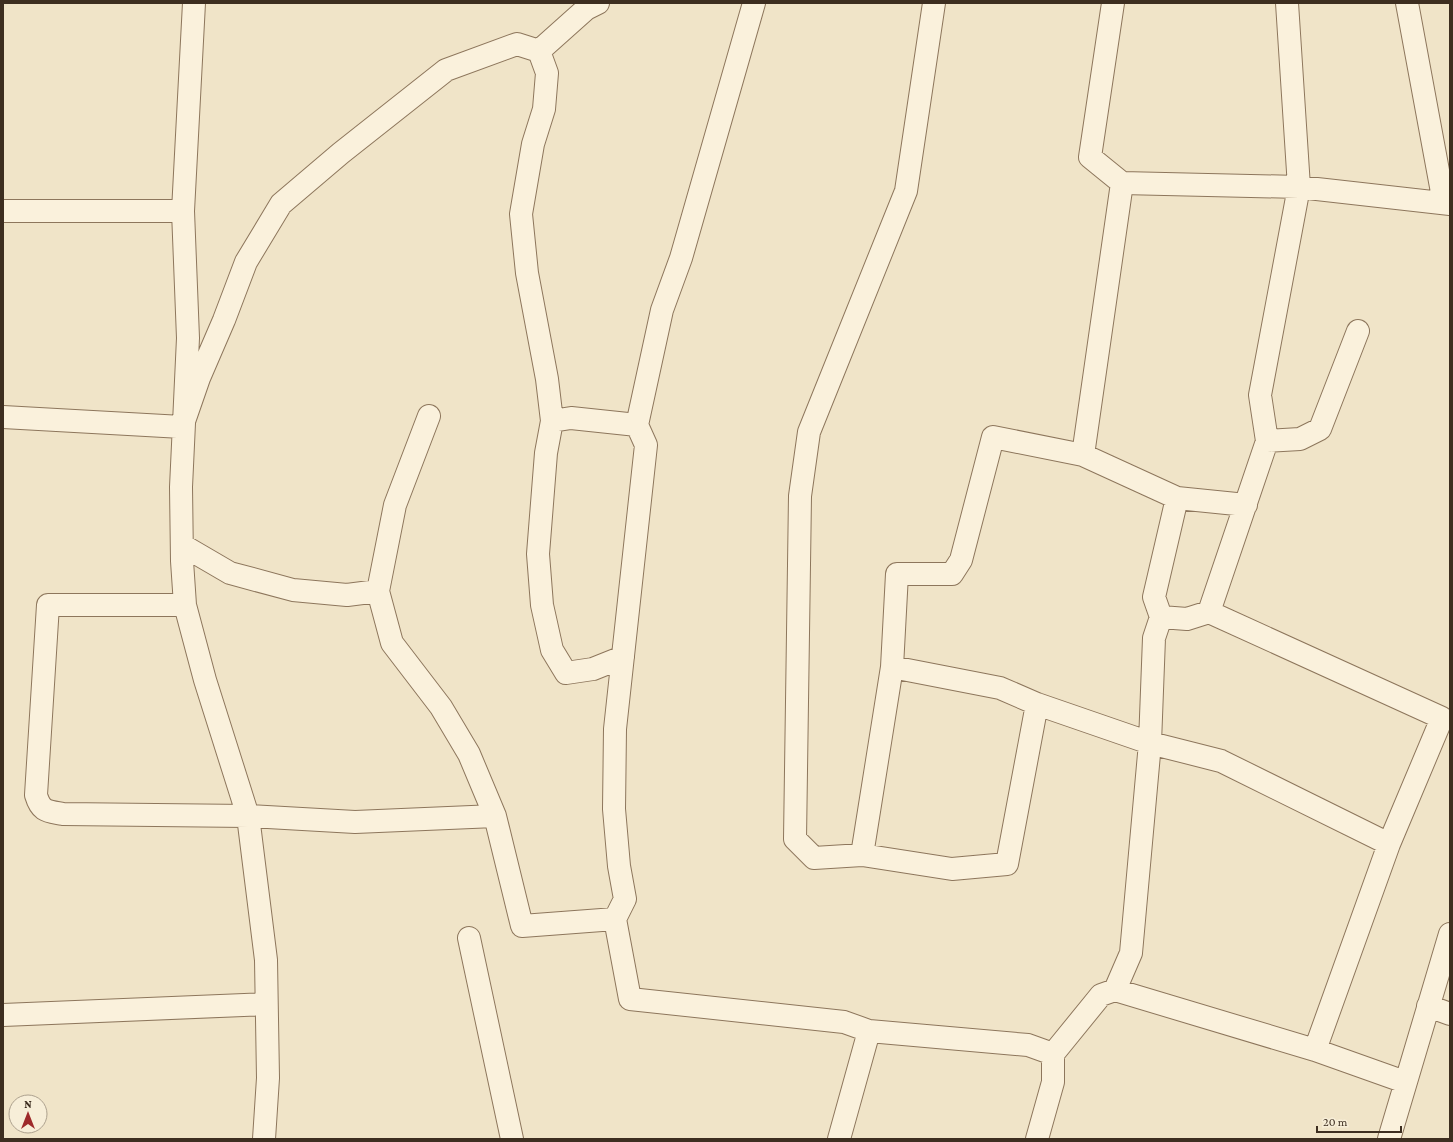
<svg xmlns="http://www.w3.org/2000/svg" width="1453" height="1142" font-family="'Crimson Pro',serif">
	<rect width="100%" height="100%" fill="#f0e4c8"/>
	<g fill="none" stroke-linecap="round" stroke-linejoin="round">
		<defs>
			<path id="minor" d="M194,3l-11,208 5,127 -7,149 1,74 3,44 20,75 43,136 18,144 2,118 -4,61
				M934,3l-28,188 -97,241 -9,64 -5,343 19,19 48,-3 90,14 55,-5 30,-160
				M1113,3l-23,154 32,26 177,4 151,17
				M1407,3l37,200
				M539,51l47,-42 12,-6
				M3,211h180
				M3,417l179,10 17,-49 25,-58 22,-58 35,-58 60,-51 105,-83 71,-26 22,7 8,22 -3,36 -11,35 -12,70 6,59 20,106 5,42
				M637,425l25,-115 19,-52 73,-255
				M1267,441l33,-2 20,-10 38,-98
				M1083,455l39,-272
				M182,545l48,28 63,17 54,5 31,-4 14,52 49,64 28,47 26,62 27,110 93,-7 10,-20 -6,-33 -5,-57 1,-80 31,-284 -9,-20 -66,-7 -19,3 -6,32 -8,101 4,51 10,45 14,23 27,-4 30,-12
				M378,591l17,-86 34,-89
				M185,605h-137l-12,190c5,17 11,16 27,19l185,2 107,6 140,-6
				M1209,612l58,-171 -7,-46 39,-208 -12,-184
				M1161,617l26,2 22,-7 233,106 -53,126 -74,206
				M892,667l108,21 37,16 113,39 71,18 168,83
				M862,855l30,-188 5,-93h55l9,-14 32,-123 90,18 94,43 69,7
				M615,919l15,80 214,23 25,9 159,14 25,9
				M469,938l43,201
				M1115,990l16,-37 19,-210 4,-105 7,-21 -7,-20 23,-99
				M1428,1006l22,8
				M3,1015l263,-11
				M839,1139l30,-108
				M1037,1139l16,-57v-28l48,-59 14,-5 200,60 90,32
				M1389,1139l61,-205"/>
		</defs>
		<!-- minor casing -->
		<use href="#minor" stroke="#8d765c" stroke-width="24"/>
		<!-- minor -->
		<use href="#minor" stroke="#faf1dc" stroke-width="22"/>
	</g>
	<!-- border -->
	<rect width="1453" height="1142" fill="none" stroke="#3d2e20" stroke-width="8"/>
	<!-- north arrow -->
	<g transform="translate(28 1114)"><circle r="19" fill="#f7eed8" stroke="#ada18e"/>
	<path d="M0-3L7 15L0 10L-7 15Z" fill="#9e2a2b"/>
	<text y="-6" font-size="11" font-weight="bold" text-anchor="middle" fill="#3d2e20">N</text>
	</g>
	<!-- scale -->
	<path d="M1317 1126v6h84v-6" fill="none" stroke="#3d2e20" stroke-width="2"/>
	<text x="1323" y="1126" font-size="12" fill="#3d2e20" stroke="#f7eed8" stroke-width="3" paint-order="stroke">20 m</text>
</svg>
